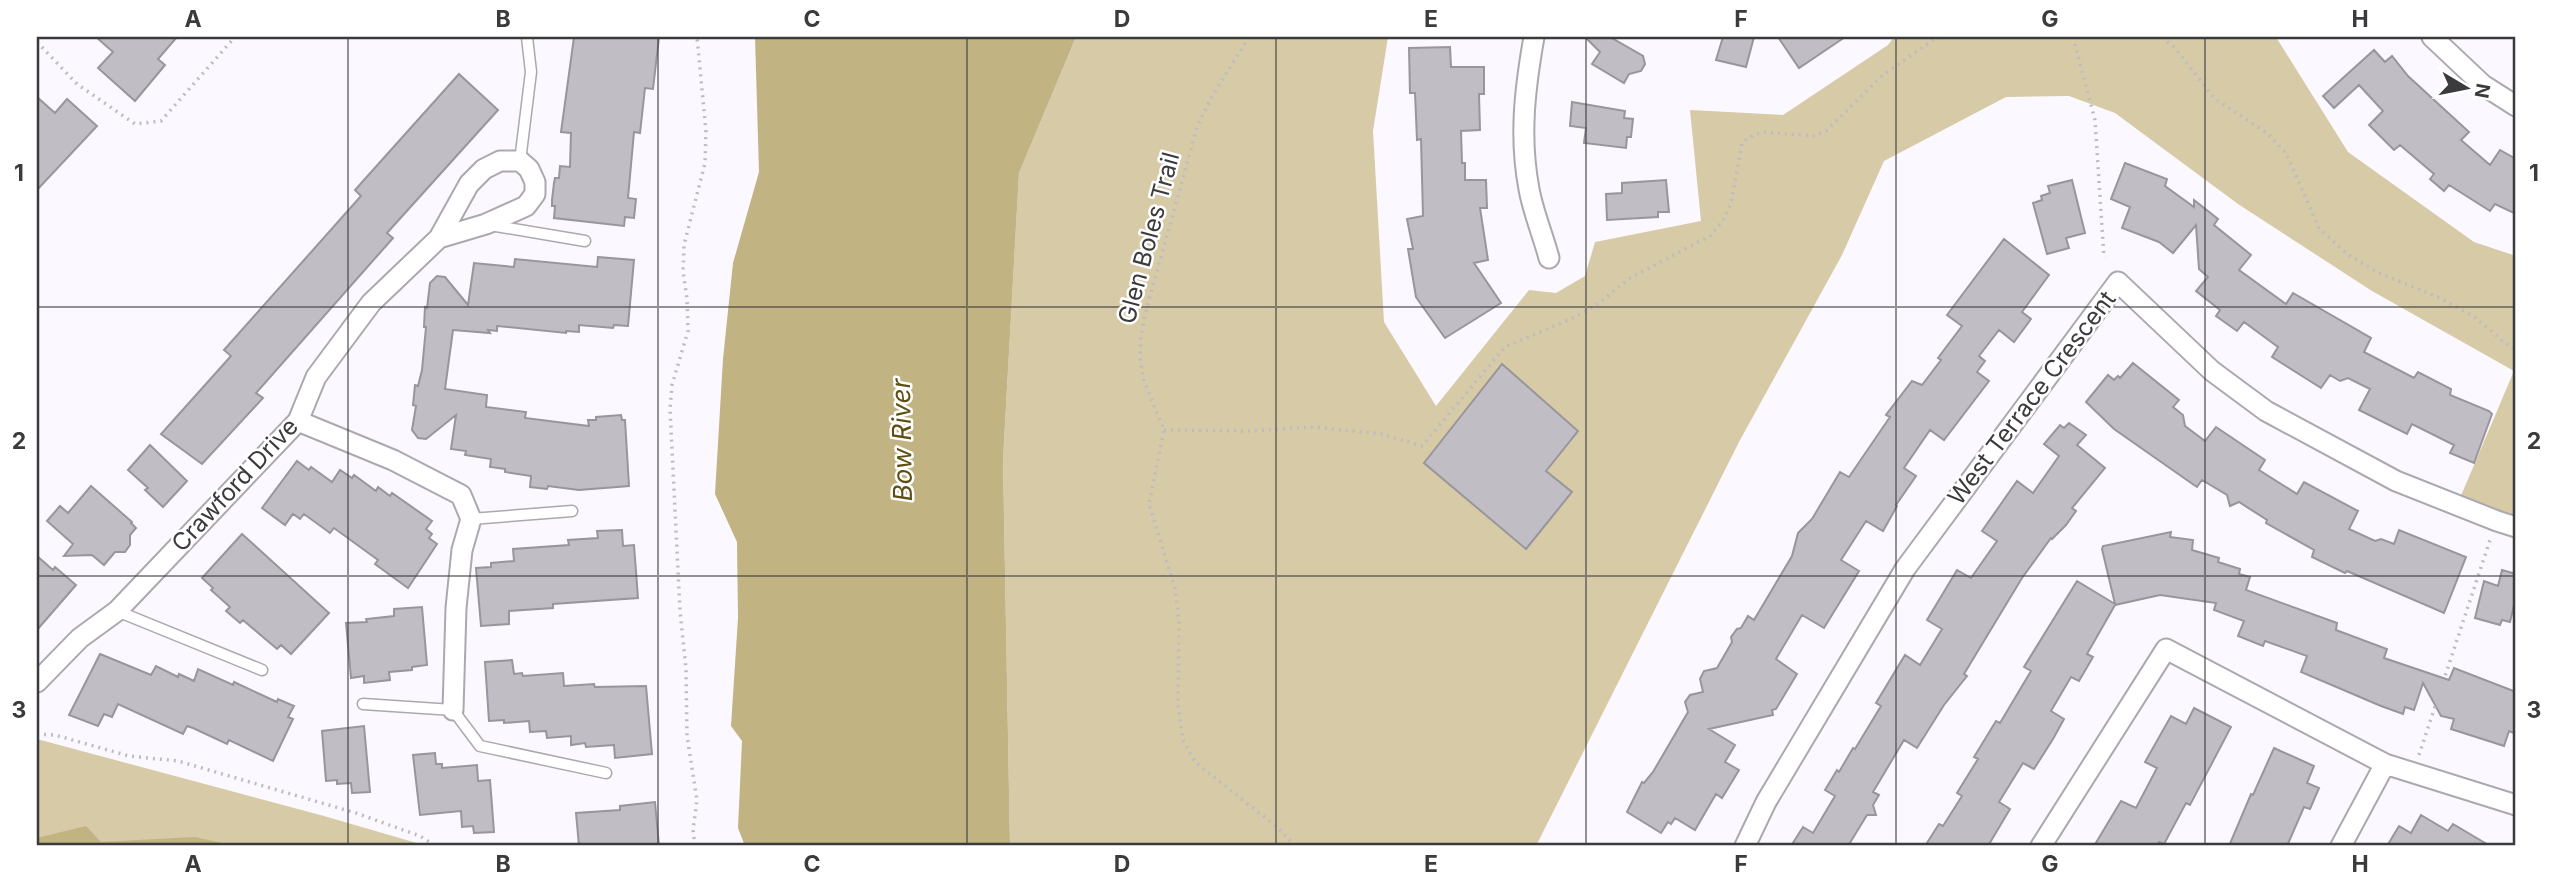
<svg xmlns="http://www.w3.org/2000/svg" width="2553" height="883" font-family="Inter,sans-serif">
	<rect width="100%" height="100%" fill="#fcf8ff"/>
	<!-- green -->
	<path fill="#d6cba6" d="M1076,37h312l-15,94 11,191 52,84 93,-116 27,3 29,-17 10,-34 106,-21 -11,-111 93,5 105,-70 6,-8h382l72,115 126,90 42,14v269l-59,-20 57,-134 -142,-80 -134,-87 -123,-91 -46,-17 -63,1 -122,64 -42,94 -103,187 -203,404h-526l-7,-386 16,-287z
		M37,739l287,77 103,30h-390z"/>
	<!-- water -->
	<path fill="#c1b382" d="M755,37h321l-57,136 -16,287 7,386h-265l-7,-18 4,-87 -11,-15 7,-108 -1,-76 -22,-48 8,-135 10,-96 26,-91z
		M86,826l15,16 94,-5 40,9h-198v-8z"/>
	<!-- building -->
	<path fill="#c1bdc5" stroke="#98959c" stroke-width="2" d="M96,37h81l-19,22 7,6 -30,36 -37,-33 15,-16z
		M574,37h85l-6,52 -8,-1 -5,45 -6,-1 -6,66 8,1 -2,19 -9,-1 -1,9 -70,-8 1,-12h-3v-6l2,-17 1,-5h4l1,-12 10,1 1,-34 -10,-1z
		M1585,37h25l33,19 2,8 -4,7 -12,3 -5,9 -32,-19 8,-12z
		M1723,37h31l-8,30 -30,-7z
		M1778,37h67l-46,31z
		M1450,47l1,20h33v27h-5l1,36 -19,1 1,32h3v17h21l1,28h-7l8,52 -14,3 27,40 -56,35 -29,-41 -8,-48h5l-6,-30 16,-3 -2,-77 -4,1 -2,-47h-5l-1,-45z
		M2374,50l11,12 7,-6 16,20 61,56 -8,8 29,25 10,-15 16,9v55l-21,-10 -5,7 -41,-26 -5,6 -14,-12 4,-5 -34,-29 -6,5 -25,-25 14,-14 -24,-26 -25,23 -11,-12z
		M459,74l39,36 -111,123 6,5 -137,155 7,5 -61,66 -41,-30 70,-78 -7,-6 137,-154 -6,-6z
		M37,97l18,16 12,-14 30,27 -60,64z
		M1572,102l53,9 -1,7 9,1 -2,18h-4l-1,11 -42,-5 2,-15 -16,-2z
		M2125,163l42,16 -2,7 29,21v-7l24,19 -4,6 37,30 -12,15 47,34 7,-11 78,45 -7,14 50,26 4,-6 33,17 -1,6 39,16 3,3 -18,49 -24,-10 4,-8 -42,-21 -5,10 -48,-24 11,-21 -22,-11 -8,3 -10,-6 -9,13 -49,-31 6,-10 -34,-25 -7,9 -21,-15 4,-6 -24,-19 12,-14 -9,-8 -3,-44 -23,28 -14,-11 -37,-14 8,-21 -19,-8z
		M1666,180l3,32h-11v5l-51,3 -1,-26 16,-1v-10z
		M2072,180l13,53 -19,5 3,10 -22,6 -14,-51 9,-3 -1,-4 9,-3 -2,-7z
		M2004,239l45,36 -27,37 9,7 -17,23 -15,-12 -20,26 6,5 -8,11 12,9 -45,59 -14,-10 -26,38 12,8 -20,29 1,1 -14,25 -17,-10 -25,39 18,11 -35,57 -22,-13 -26,44 21,15 -21,35 -4,1 1,5 -64,14 26,16 -10,17 14,8 -17,28 -6,-4 -21,36 -20,-12 -4,6 -3,-2 -7,11 -34,-21 15,-30 2,1 9,-11 35,-60 -3,-10 5,-7 13,-3 -3,-13 4,-8 13,-3 15,-26 -1,-5 6,-8 4,-1 7,-12 6,4 38,-64 6,-23 14,-14 28,-47 9,5 41,-60 -4,-2 26,-34 10,4 19,-25 -3,-2 24,-32 -15,-11z
		M598,257l36,3 -6,66 -14,-1 -1,3 -34,-3v7l-13,-1v2l-69,-7v5l-9,-1 2,3 -37,-3 -8,59 42,6 -1,12 40,5 -1,6 64,8 -1,-6h8v-3l25,-2 1,5h3l4,66 -50,4 -31,-4 -1,3 -17,-2 1,-11 -26,-4v-3l-15,-2 1,-8 -26,-4 1,-4 -15,-2 5,-34 -30,24 -8,-1 -6,-8 4,-24 -3,-1 2,-20 3,1 4,-16 4,-43h-2l1,-20 2,1 3,-25 7,-7 8,1 23,28 6,-42 40,4 1,-8 82,8z
		M2133,363l46,37 -6,7 10,8 2,11 20,15 11,-14 49,33 -6,10 38,24 7,-12 54,29 -9,18 26,12 6,-2 13,5 5,-14 67,27 -22,56 -97,-42 -2,2 -33,-16 2,-7 -48,-27 1,-3 -28,-18 -9,4 -3,-11 -25,-15 -5,7 -3,-2 -80,-56 -28,-27 22,-27 6,5 4,-4 2,2z
		M1502,364l76,67 -32,40 26,21 -46,57 -102,-86z
		M2069,423l17,12 -9,10 28,23 -33,40 4,3 -10,14 -14,14 -1,-1 -29,40 -58,96 3,2 -23,29 -27,43 -13,-8 -31,52 6,3 -6,10 3,10h-9l-19,31h-57l12,-19 10,6 22,-37 -10,-6 12,-20 2,2 14,-24 2,1 26,-43 -5,-3 29,-48 15,10 22,-36 -15,-9 30,-50 14,8 26,-37 -15,-10 35,-50 16,12 26,-37 -15,-12 16,-19 4,3z
		M150,445l37,36 -24,26 -18,-17 3,-2 -20,-18z
		M297,461l12,9 2,-3 21,15 8,-12 12,8 2,-3 22,16 2,-4 12,9 2,-3 40,28 -6,8 6,5 -3,4 8,6 -29,44 -33,-24 3,-4 -44,-32 -4,5 -26,-19 -4,5 -7,-5 -8,11 -23,-17z
		M91,486l41,36 -1,1 5,5 -6,7v10l-5,7h-10l-11,13 -12,-10 -28,1 9,-12 -26,-23 13,-15 8,7z
		M622,530l1,16 11,-1 4,53 -85,6v4l-44,3v13l-28,2 -5,-58 15,-1v-4l23,-2 -1,-12 56,-4 -1,-5 30,-2 -1,-7z
		M2171,532l-1,5 23,3 -1,10 27,8 -1,4 22,7 -1,5 11,3 -4,13 91,33 -1,7 51,19 -3,9 65,22 5,-12 62,24v42l-7,-3 -5,15 -53,-17 3,-10 -13,-3 -18,-33 -9,27 -9,-3 -2,7 -22,-8 -80,-34 6,-16 -42,-15 -2,5 -25,-10 6,-15 -30,-11 2,-7 -56,-8 -45,10 -28,49 6,3 -14,24 -8,-4 -20,34 13,8 -11,20 -19,30 -11,-6 -24,39 11,7 -22,37h-63l14,-22 4,2 19,-30 -5,-3 21,-34 -4,-2 22,-36 4,2 31,-52 -7,-4 53,-86 38,23 -13,-55 1,-3z
		M242,534l87,79 -38,41 -10,-9 -4,4 -34,-29 -3,3 -14,-12 4,-4 -19,-17 2,-2 -11,-10z
		M37,556l16,14 2,-3 21,18 -39,45z
		M2502,570l14,4v23l-6,25 -8,-2 -2,5 -25,-7 9,-37 14,5z
		M422,607l5,58 -15,2v3l-23,2 1,8 -26,3v-7l-13,2 -5,-55 21,-1 -1,-3 28,-3v-7z
		M100,654l51,21 5,-9 22,11 1,-3 15,7 4,-12 35,16 1,-3 43,20 1,-3 16,7 -6,11 5,2 -20,42 -44,-21 -2,4 -34,-16 -6,-2 -4,8 -65,-30 -6,13 -8,-3 -6,12 -29,-11z
		M512,660l2,14 8,-1 1,3 40,-3 1,13 30,-2 1,3 51,-1 6,68 -37,4 -1,-13 -28,2 -1,-4 -14,2v-9l-24,2 -1,-7 -16,1 -1,-11 -25,2v-3l-15,1 -4,-59z
		M2194,708l37,19 -41,78 -4,-2 -22,41 -5,-2 -2,4h-63l27,-45 15,7 21,-40 -12,-6 26,-46 15,8z
		M364,726l6,66 -18,1 -1,-10 -14,1v-4l-11,1 -4,-50z
		M2274,748l40,18 -7,17 12,5 -9,21 -6,-2 -17,39h-58l22,-52 2,1z
		M435,753l1,11h6v4l35,-3 1,16 12,-1 4,52 -20,1 -1,-7 -11,1 -1,-16 -41,4 -7,-60z
		M655,802l4,44h-80l-3,-33 44,-3v-4z
		M2421,815l27,16 5,-7 37,22h-103l12,-20 12,7z"/>
	<g fill="none" stroke-linecap="round" stroke-linejoin="round">
		<defs>
			<path id="service" d="M520,161l11,-89 -4,-35
				M490,225l95,16
				M471,519l101,-8
				M117,611l145,59
				M363,704l90,6 27,36 126,27"/>
			<path id="minor" d="M1534,37c-9,51 -15,100 -5,152 4,23 14,46 20,69
				M2432,37l51,48 33,21
				M298,421l95,39 68,35 10,24 -9,31 -6,58 -3,102
				M37,682l43,-44 37,-27 181,-190 18,-44 55,-74 68,-65 30,-54 15,-15 16,-8h20l9,8 6,13v12l-9,12 -40,18 -47,14
				M1745,846l21,-44 139,-233 213,-287 94,89 54,40 130,70 101,40 19,6
				M2041,846l125,-197 219,115 131,41
				M2341,846l44,-82"/>
		</defs>
		<!-- service casing -->
		<use href="#service" stroke="#aca8af" stroke-width="13"/>
		<!-- minor casing -->
		<use href="#minor" stroke="#aca8af" stroke-width="23"/>
		<!-- path -->
		<path stroke="#bebbc1" stroke-width="3.5" stroke-dasharray="2 5" stroke-linecap="butt" d="M1249,37l-38,61 -14,29 -52,188 -4,23 -1,19 3,21 21,52 -15,74 26,84 4,34 -1,83 5,35 12,22 82,65 18,19
			M2073,37l22,83 9,138
			M2162,37l14,12 38,49 53,35 19,20 33,75 28,26 30,18 63,26 33,18 43,36
			M37,42l40,42 58,40 26,-3 74,-84
			M1164,430l84,1 65,-4 68,7 41,12 83,-99 68,-29 22,-12 35,-28 80,-42 13,-16 8,-16 11,-61 11,-8 10,-3 51,4 12,-5 57,-56 50,-35 9,-3
			M37,734l18,1 74,21 49,5 178,52 64,23 16,10
			M2419,755l71,-215
			M695,846l-2,-16 4,-30 -10,-64 -1,-67 -6,-58 -10,-202 2,-24 16,-54 -1,-32 -4,-28 1,-26 21,-82 1,-31 -9,-95"/>
		<!-- service -->
		<use href="#service" stroke="#fff" stroke-width="10"/>
		<!-- minor -->
		<use href="#minor" stroke="#fff" stroke-width="19"/>
	</g>
	<!-- grid -->
	<path fill="none" stroke="#3b3a3d" stroke-width="2" stroke-opacity="0.55" d="M348,37v809M658,37v809M967,37v809M1276,37v809M1586,37v809M1896,37v809M2205,37v809M37,307h2479M37,576h2479"/>
	<g text-anchor="middle" stroke-width="5" stroke-linejoin="round" paint-order="stroke">
		<!-- street labels -->
		<g font-size="24" fill="#3b3a3d" stroke="#fff">
			<text transform="translate(1149 238) rotate(-75)" y="8">Glen Boles Trail</text>
			<text transform="translate(2032 398) rotate(-53)" y="8">West Terrace Crescent</text>
			<text transform="translate(235 485) rotate(-47)" y="8">Crawford Drive</text>
		</g>
		<!-- water labels -->
		<g font-size="26" font-style="italic" fill="#5e4e14" stroke="#fff">
			<text transform="translate(902 440) rotate(-91)" y="9">Bow River</text>
		</g>
	</g>
	<!-- border -->
	<rect width="2553" height="883" fill="none" stroke="#ffffff" stroke-width="77"/>
	<!-- north arrow -->
	<g transform="translate(2466 88) rotate(100)" stroke="#ffffff" stroke-width="5" paint-order="stroke">
	<path d="M0-5L12 26L0 18L-12 26Z" fill="#3b3a3d"/>
	<text y="-10" font-size="19" font-weight="bold" text-anchor="middle" fill="#3b3a3d">N</text>
	</g>
	<rect x="38" y="38" width="2476" height="806" fill="none" stroke="#3b3a3d" stroke-width="2.5"/>
	<g font-size="23" text-anchor="middle" font-weight="bold" fill="#3b3a3d">
		<text x="193" y="27">A</text>
		<text x="503" y="27">B</text>
		<text x="812" y="27">C</text>
		<text x="1122" y="27">D</text>
		<text x="1431" y="27">E</text>
		<text x="1741" y="27">F</text>
		<text x="2050" y="27">G</text>
		<text x="2360" y="27">H</text>
		<text x="19" y="181">1</text>
		<text x="2534" y="181">1</text>
		<text x="19" y="449">2</text>
		<text x="2534" y="449">2</text>
		<text x="19" y="718">3</text>
		<text x="2534" y="718">3</text>
		<text x="193" y="872">A</text>
		<text x="503" y="872">B</text>
		<text x="812" y="872">C</text>
		<text x="1122" y="872">D</text>
		<text x="1431" y="872">E</text>
		<text x="1741" y="872">F</text>
		<text x="2050" y="872">G</text>
		<text x="2360" y="872">H</text>
	</g>
</svg>
